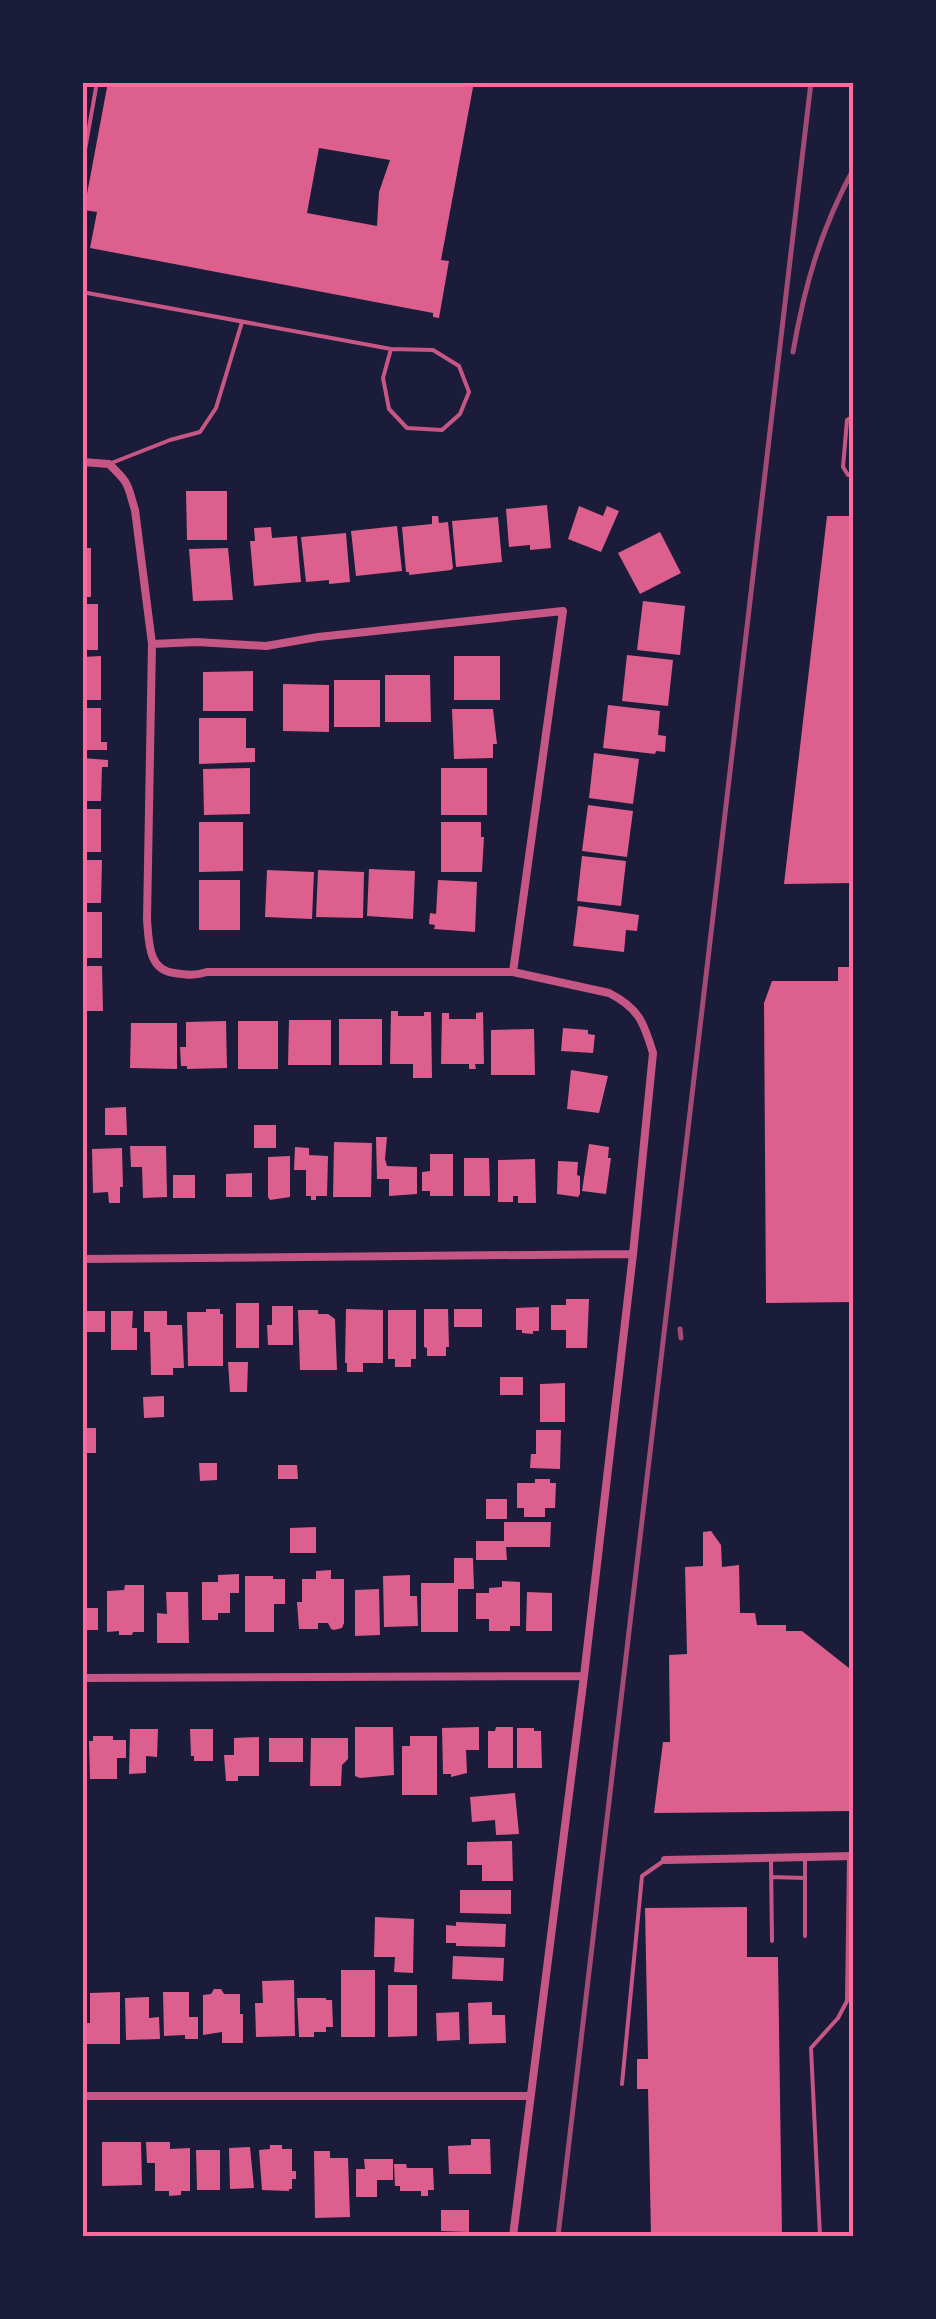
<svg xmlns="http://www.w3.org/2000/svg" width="936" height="2319" font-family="Lora,serif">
	<rect width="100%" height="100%" fill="#1b1b3a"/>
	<!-- building -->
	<path fill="#dd5f8e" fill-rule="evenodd" d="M108,82h366l-33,178 8,1 -10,57 -6,-1v-4l-343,-65 7,-36 -13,-2zM319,148l71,12 -11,32 -2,34 -70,-13z
		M186,491h41v49h-40z
		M547,505l4,43 -21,2v-5l-21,2 -3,-38z
		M579,506l24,10 4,-10 12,5 -18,41 -33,-13z
		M432,516h6l1,7 9,-1 5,46 -2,2 -42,5v-3h-3l-4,-45 30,-3z
		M827,516h27v367l-70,1z
		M498,517l4,45 -46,5 -4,-46z
		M397,526l5,45 -46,5 -5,-45z
		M271,527l1,11 25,-2 4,46 -47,4 -4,-45h5l-1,-13z
		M660,532l21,41 -41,21 -22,-41z
		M346,533l4,49 -21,2v-4l-23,2 -5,-45z
		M82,548h9v49h-9z
		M228,548l5,52 -40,1 -4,-52z
		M643,601l42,5 -5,49 -43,-5z
		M82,604h16v46h-16z
		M627,655l46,5 -5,46 -46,-5z
		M101,656v44h-19v-43z
		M454,656h46v44h-46z
		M253,671v40h-50v-39z
		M385,675h45l1,47h-46z
		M334,680h46v47h-46z
		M283,684l46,1v47l-46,-1z
		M608,705l52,6 -2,24 8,1 -1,16 -9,-1 -1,3 -52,-6z
		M82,708h19v34h6v8h-25z
		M452,709h41l4,35h-4v14l-39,1z
		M199,718h47v30h9v14l-56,2z
		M594,753l45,6 -6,45 -44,-6z
		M82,758l26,2v7h-6l-1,34h-19z
		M250,768v46l-46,1 -1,-46z
		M441,768h46v47h-46z
		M588,805l45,6 -6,46 -45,-6z
		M82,809h19v43h-19z
		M199,822h44v49l-44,1z
		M441,822h40v15h3l-2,35h-41z
		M582,856l44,5 -5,45 -44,-5z
		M82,860h20l-1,43h-19z
		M369,869l46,2 -2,48 -46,-3z
		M267,870l47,2 -2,47 -47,-2z
		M318,870l46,2 -1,46 -47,-1z
		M199,880h41v50h-41z
		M438,880l39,2 -2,50 -41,-3 1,-4 -6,-1 1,-11 6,1z
		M578,906l61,9 -2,16 -11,-1 -2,22 -51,-6z
		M82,912h20v46h-20z
		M82,966h20l1,45h-21z
		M838,967h16v335l-88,1 -2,-300 8,-22h66z
		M391,1011h7v5h26v-4h7l1,66h-19v-14h-23z
		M483,1012l1,52h-9l1,5h-7v-5h-28l1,-51h7v6h27v-6z
		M339,1019h43v46h-43z
		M289,1020h42v45h-43z
		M226,1021l1,47 -40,1v-3h-6l-1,-19h6v-25z
		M238,1021h40v48h-40z
		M131,1023h46v46l-47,-1z
		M563,1028l25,2v4l7,1 -2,18 -32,-2z
		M534,1029l1,46h-44v-45z
		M571,1070l37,6 -9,37 -32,-4z
		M126,1107l1,28h-22v-27z
		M254,1125h22v23h-22z
		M376,1137h11l-2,22 2,7 30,1v27l-28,2v-17h-12z
		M334,1142l38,1 -1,54h-38z
		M589,1144l20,3 -1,11h3l-5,36 -24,-3z
		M130,1146h36l1,51 -24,1 -1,-31h-11z
		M295,1147l14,1v7l19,1 -1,40h-11v4h-5v-4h-5v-26h-12z
		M122,1148l1,39h-3v16h-11l-1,-11 -15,1 -1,-44z
		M430,1154h23v42h-23v-5h-8v-19l8,-1z
		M290,1156v41l-20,3 -2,-3v-40z
		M464,1158h25l1,38h-26z
		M535,1159l1,44h-18v-7h-5v6h-15v-42z
		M558,1161l20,1 -1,13 3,1v18l-2,3 -21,-3z
		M252,1173v24h-26v-23z
		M173,1175h22v23h-22z
		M566,1299h23l-2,49h-21v-18h-15v-25h15z
		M236,1303h23v45h-23z
		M272,1306h21v39h-25l-1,-20h5z
		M539,1307v24h-6v3l-11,-1v-3h-6v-22z
		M206,1309h14v5h3v52h-35l-1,-54h19z
		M346,1309l37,1v53h-20v9h-16v-9h-2z
		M424,1309h24l1,38h-3v9h-19v-8l-3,-1z
		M454,1309h28v18h-28z
		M298,1310h20v4h10l7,5 2,51h-37z
		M388,1310h28v49h-5v8h-16v-8h-7z
		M82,1311h23v21h-23z
		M111,1311h22l-1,17h5v22h-26z
		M144,1311h23v14h15l2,43h-11v7h-22l-1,-43h-6z
		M228,1362h20l-1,30h-17z
		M500,1377h23v18h-23z
		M565,1383v39h-25v-38z
		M164,1396v21l-20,1 -1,-21z
		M82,1428h14v25h-14z
		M536,1430h25l-1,39 -30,-1 1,-14h5z
		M199,1463h18v17l-17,1z
		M278,1465h19l1,14h-20z
		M535,1479h15v4h6l-1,25h-10v9h-21v-9h-7v-25h18z
		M486,1499h21v20h-21z
		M504,1522h47l-1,25h-44l1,13h-31v-19h28z
		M316,1527v26h-26v-25z
		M711,1531l10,14 1,22 17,-2 1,48h15l2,12h29v6h16l52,41v139l-200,2 9,-71h7l-1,-87 18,-1 -2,-87 18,-1v-34z
		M454,1558h19l1,31h-16v43h-37v-49h33z
		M82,1569h4l1,39h11v22h-16z
		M331,1570v9h13v44l-2,5 -8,2 -3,-1 -3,-6h-10v6h-19l-2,-27h5v-23h14v-8z
		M239,1574v19h-9v20h-12v7h-16v-38h16v-7z
		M410,1575v21h7l1,30 -34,1 -1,-51z
		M245,1576h28v3h12v25h-11v28h-29z
		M502,1581l18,1v44h-10v5h-21v-12h-13v-26h13v-5l13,-1z
		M125,1585h19v47h-11l-1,3h-13v-4l-12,1v-41l17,-1z
		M379,1589l1,46 -25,1v-46z
		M166,1592h22l1,51h-32v-30l10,1z
		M527,1592l25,1v38h-26z
		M355,1727h38l1,48 -34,3 -5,-2z
		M479,1727v23h-13l1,23 -16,4v-3h-8l-1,-46z
		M496,1727h17v41h-25v-37h7z
		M517,1728h17v3h7l1,37h-25z
		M130,1729h28l-1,28 -11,-1v17l-17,1z
		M190,1729h23v32h-19v-5h-3z
		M93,1736h20v4h13v18h-9v21h-27l-1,-38h4z
		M410,1736h27v59h-35v-49h8z
		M259,1737v39h-21v5h-12l-2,-26h10v-17z
		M269,1738h34v24h-34z
		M311,1738h37v21l-6,6 -1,21h-31z
		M515,1793l4,41 -23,1 -1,-15 -23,2 -2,-25z
		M512,1841l1,40h-31v-16h-15v-23z
		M460,1890h51v24l-51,-1z
		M747,1907v50h31l4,279h-131l-3,-147h-11v-30h11l-3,-151z
		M375,1917l39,2 -1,54 -19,-1 1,-15h-21z
		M456,1922l50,2 -1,23 -49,-1v-3h-10v-18l10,1z
		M453,1956l51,2 -1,23 -51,-2z
		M341,1970h34v67h-34z
		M294,1980l1,56 -39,1 -1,-34h8l-1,-22z
		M388,1985h29v51l-29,1z
		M214,1989h7l3,5h16v20h3v29h-21v-11l-19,3v-40l8,-1z
		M120,1992v52h-38v-21h8v-30z
		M163,1992h26v25h9v22h-13v-4l-21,1z
		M149,1997v21l10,-1 1,22 -34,1 -1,-42z
		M297,1998h29v2h6l1,27h-7v5h-12v5h-15z
		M492,2002v13h13l1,28 -37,1 -1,-41z
		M459,2012l1,28 -23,1 -1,-28z
		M471,2139h19l1,35h-42l-1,-28 23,-1z
		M102,2142h39l1,43 -40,1z
		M146,2142h24v7l20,-1v43h-9v4l-12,1v-5h-14v-28h-8z
		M270,2145h12v4h10v22h4v8h-4v10h-3v2l-27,-1 -3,-40 11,-1z
		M250,2147l4,41 -24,1 -1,-41z
		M196,2150h24v40h-23z
		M314,2151h16v7h18l2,59 -35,1z
		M364,2159h29v21h-16v17h-21v-28h9z
		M394,2164h12l1,4h26l1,22h-6v6h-7v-5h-21v-5h-5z
		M441,2210h28v22l-28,-1z"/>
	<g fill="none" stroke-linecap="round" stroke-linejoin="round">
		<!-- service -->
		<path stroke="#c65784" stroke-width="4" d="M82,167l15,-85
			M82,292l309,57 42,1 26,16 10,26 -9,22 -18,16 -35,-2 -18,-19 -6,-31 8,-29
			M854,416l-7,4 -4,47 5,8h6
			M109,464l61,-24 30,-8 16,-24 26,-86
			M805,1856v80
			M771,1861l1,80
			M771,1877l34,1
			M622,2084l20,-208 23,-16
			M820,2236l-9,-188 27,-30 9,-17 2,-145"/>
		<!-- minor -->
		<path stroke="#c65784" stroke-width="8" d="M82,462l27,2c21,20 18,20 26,46l17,134 -5,276c2,22 1,50 27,53 13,2 20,3 33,-1h306l96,21c30,15 35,30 44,60l-20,201 -49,422 -71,560
			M152,644l45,-2 69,4 52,-9 245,-26 -50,361
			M82,1259l551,-5
			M82,1678l502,-2
			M665,1860l189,-4
			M82,2096h448"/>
		<!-- rail -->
		<path stroke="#a44b75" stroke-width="5" d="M793,352c12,-69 28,-123 61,-184
			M680,1329l1,9
			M558,2236l253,-2154"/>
	</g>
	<!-- border -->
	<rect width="936" height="2319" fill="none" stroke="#1b1b3a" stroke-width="170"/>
	<rect x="85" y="85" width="766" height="2149" fill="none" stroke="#ff6b9d" stroke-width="4"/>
</svg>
